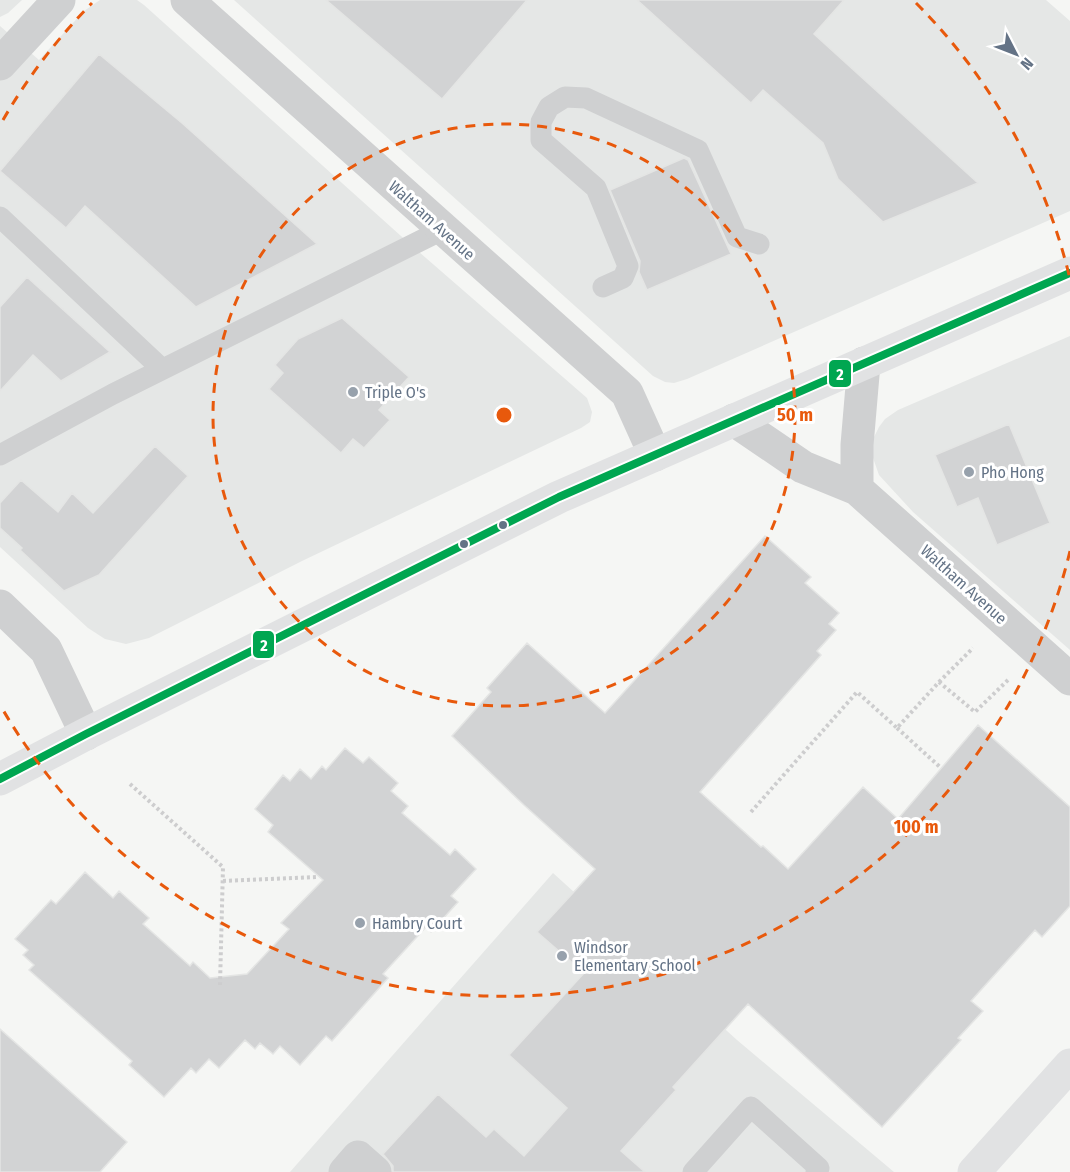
<svg xmlns="http://www.w3.org/2000/svg" width="1070" height="1172" font-family="'Fira Sans Condensed',sans-serif">
	<rect width="100%" height="100%" fill="#f5f6f4"/>
	<!-- built -->
	<path fill="#e5e7e6" d="M0,0h22l-14,13 -8,4z
		M100,0h37l7,5 267,240 176,153 5,14 -2,10 -9,6 -279,133 -153,77 -23,6 -21,-5 -17,-11 -88,-81v-521l39,34 45,-49z
		M234,0h812l24,21v190l-383,168 -13,4 -9,-1 -12,-6z
		M1070,336v314l-157,-138 -34,-37 -7,-20 2,-18 5,-10 6,-8 13,-9z
		M553,873l184,167 157,132h-604z"/>
	<!-- building -->
	<path fill="#d2d3d4" stroke="#e4e5e4" stroke-width="1.5" d="M326,0h201l-85,99z
		M637,0h207l-30,34 164,149 -95,39 -45,-43 -15,-36 -60,-53 -12,13z
		M99,54l83,69 135,121 -121,63 -111,-101 -19,22 -66,-57z
		M684,158l4,2 43,94 -84,36 -8,-18 1,-11 -30,-71z
		M27,277l83,75 -49,29 -28,-26 -33,36v-84z
		M342,318l67,59 -30,33 11,10 -26,28 -11,-9 -12,14 -72,-64 14,-16 -8,-8 23,-26z
		M1009,424l41,99 -53,22 -19,-47 -21,9 -22,-52z
		M155,446l33,30 -89,99 -35,16 -44,-41 2,-2 -22,-20v-25l21,-23 37,32 14,-19 21,20z
		M765,536l46,41 -6,6 34,30 -10,11 7,6 -19,21 4,4 -121,137 61,55 2,-1 25,23 75,-82 35,32 80,-94 92,82v99l-28,31 -7,-7 -64,71 12,10 -25,27 3,2 -79,87 -134,-123 -75,83 3,3 -55,61 24,21h-252v-6l-10,-12 55,-60 48,43 8,-8 30,27 43,-48 -58,-53 75,-82 -47,-41 58,-63 -71,-64 -72,-69 39,-44 -4,-4 40,-45 78,70z
		M345,748l18,15 6,-6 29,26 -7,8 17,15 -6,7 48,42 5,-6 21,20 -25,27 7,6 -27,30 -5,-5 -43,47 5,4 -56,63 -6,-5 -26,29 -20,-19 -7,8 -13,-11 -5,6 -10,-9 -26,28 -10,-9 -13,14 -5,-5 -27,29 -35,-32 3,-4 -103,-91 5,-5 -11,-10 5,-5 -13,-11 36,-39 5,4 29,-32 28,26 6,-7 30,27 -6,6 47,42 3,-4 17,16 37,-4 42,-45 -8,-6 42,-43 -55,-48 5,-7 -18,-16 28,-34 7,6 10,-12 11,10 11,-13 4,4z
		M0,1029l127,113 -27,30h-100z"/>
	<g fill="none" stroke-linecap="round" stroke-linejoin="round">
		<!-- path -->
		<path stroke="#cdcdce" stroke-width="4" stroke-dasharray="3 3" stroke-linecap="butt" d="M939,682l34,-34
			M897,728l44,40
			M130,784l93,83 -3,118
			M751,812l106,-120 40,36 42,-46 36,30 33,-32
			M223,881l93,-4"/>
		<!-- lane -->
		<path stroke="#cfd0d1" stroke-width="21" d="M0,217l162,152
			M603,287l20,-9 5,-12 -32,-78 -55,-48v-18l8,-15 16,-10 21,1 112,52 39,87 22,7
			M0,455l113,-61 329,-164
			M693,1172l58,-65 68,61 -3,4"/>
		<!-- street -->
		<path stroke="#cfd0d1" stroke-width="33" d="M187,0l440,393 28,62
			M0,64l59,-64
			M734,420l69,47 54,22 213,190
			M857,489v-44l7,-82
			M0,606l46,44 40,84
			M345,1172l13,-15 17,15"/>
		<!-- secondary -->
		<path stroke="#e1e2e3" stroke-width="33" d="M974,1172l96,-107"/>
		<!-- primary -->
		<path stroke="#e1e2e3" stroke-width="33" d="M0,779l86,-45 473,-237 511,-224"/>
		<defs>
			<path id="bus-1" d="M0,779l86,-45 473,-237 511,-224"/>
		</defs>
		<!-- bus-1 casing -->
		<use href="#bus-1" stroke="#fff" stroke-width="12"/>
		<!-- bus-1 -->
		<use href="#bus-1" stroke="#00a651" stroke-width="8"/>
	</g>
	<!-- distance rings -->
	<g fill="none" stroke="#e8590c" stroke-width="3" stroke-dasharray="10 8">
		<circle cx="504" cy="415" r="291"/>
		<path d="M1070 551A582 582 0 0 1 3 710M3 120A582 582 0 0 1 92 3M916 3A582 582 0 0 1 1070 279"/>
	</g>
	<!-- markers -->
	<g fill="#97a1ac" stroke="#fff" stroke-width="2">
		<circle cx="353" cy="392" r="6"/>
		<circle cx="969" cy="472" r="6"/>
		<circle cx="360" cy="923" r="6"/>
		<circle cx="562" cy="956" r="6"/>
	</g>
	<g fill="#647386" stroke="#fff" stroke-width="2">
		<circle cx="503" cy="525" r="5"/>
		<circle cx="464" cy="544" r="5"/>
	</g>
	<g text-anchor="middle" stroke-width="6" stroke-linejoin="round" paint-order="stroke">
		<!-- street labels -->
		<g font-size="16" fill="#647386" stroke="#fff">
			<text transform="translate(432 220) rotate(42)" y="6">Waltham Avenue</text>
			<text transform="translate(964 584) rotate(42)" y="6">Waltham Avenue</text>
		</g>
		<!-- poi labels -->
		<g font-size="16" fill="#647386" stroke="#fff" text-anchor="start">
			<text x="365" y="398">Triple O's</text>
			<text x="981" y="478">Pho Hong</text>
			<text x="372" y="929">Hambry Court</text>
			<text x="574" y="953">Windsor<tspan x="574" dy="18">Elementary School</tspan></text>
		</g>
	</g>
	<circle cx="504" cy="415" r="9" fill="#e8590c" stroke="#fff" stroke-width="3"/>
	<g font-size="18" text-anchor="middle" font-weight="bold" fill="#e8590c" stroke="#fff" stroke-width="6" stroke-linejoin="round" paint-order="stroke">
		<text x="795" y="421">50 m</text>
		<text x="916" y="833">100 m</text>
	</g>
	<g stroke="#fff" stroke-width="2">
		<rect x="828" y="359" width="24" height="29" rx="6" fill="#00a651"/>
		<rect x="252" y="630" width="23" height="29" rx="6" fill="#00a651"/>
	</g>
	<g font-size="16" text-anchor="middle" font-weight="bold" fill="#fff">
		<text x="840" y="380">2</text>
		<text x="264" y="651">2</text>
	</g>
	<!-- north arrow -->
	<g transform="translate(1016 54) rotate(132)" stroke="#ffffff" stroke-width="4.5" paint-order="stroke">
	<path d="M0-4.5L10 22L0 15L-10 22Z" fill="#647386"/>
	<text y="-9" font-size="16" font-weight="bold" text-anchor="middle" fill="#647386">N</text>
	</g>
</svg>
